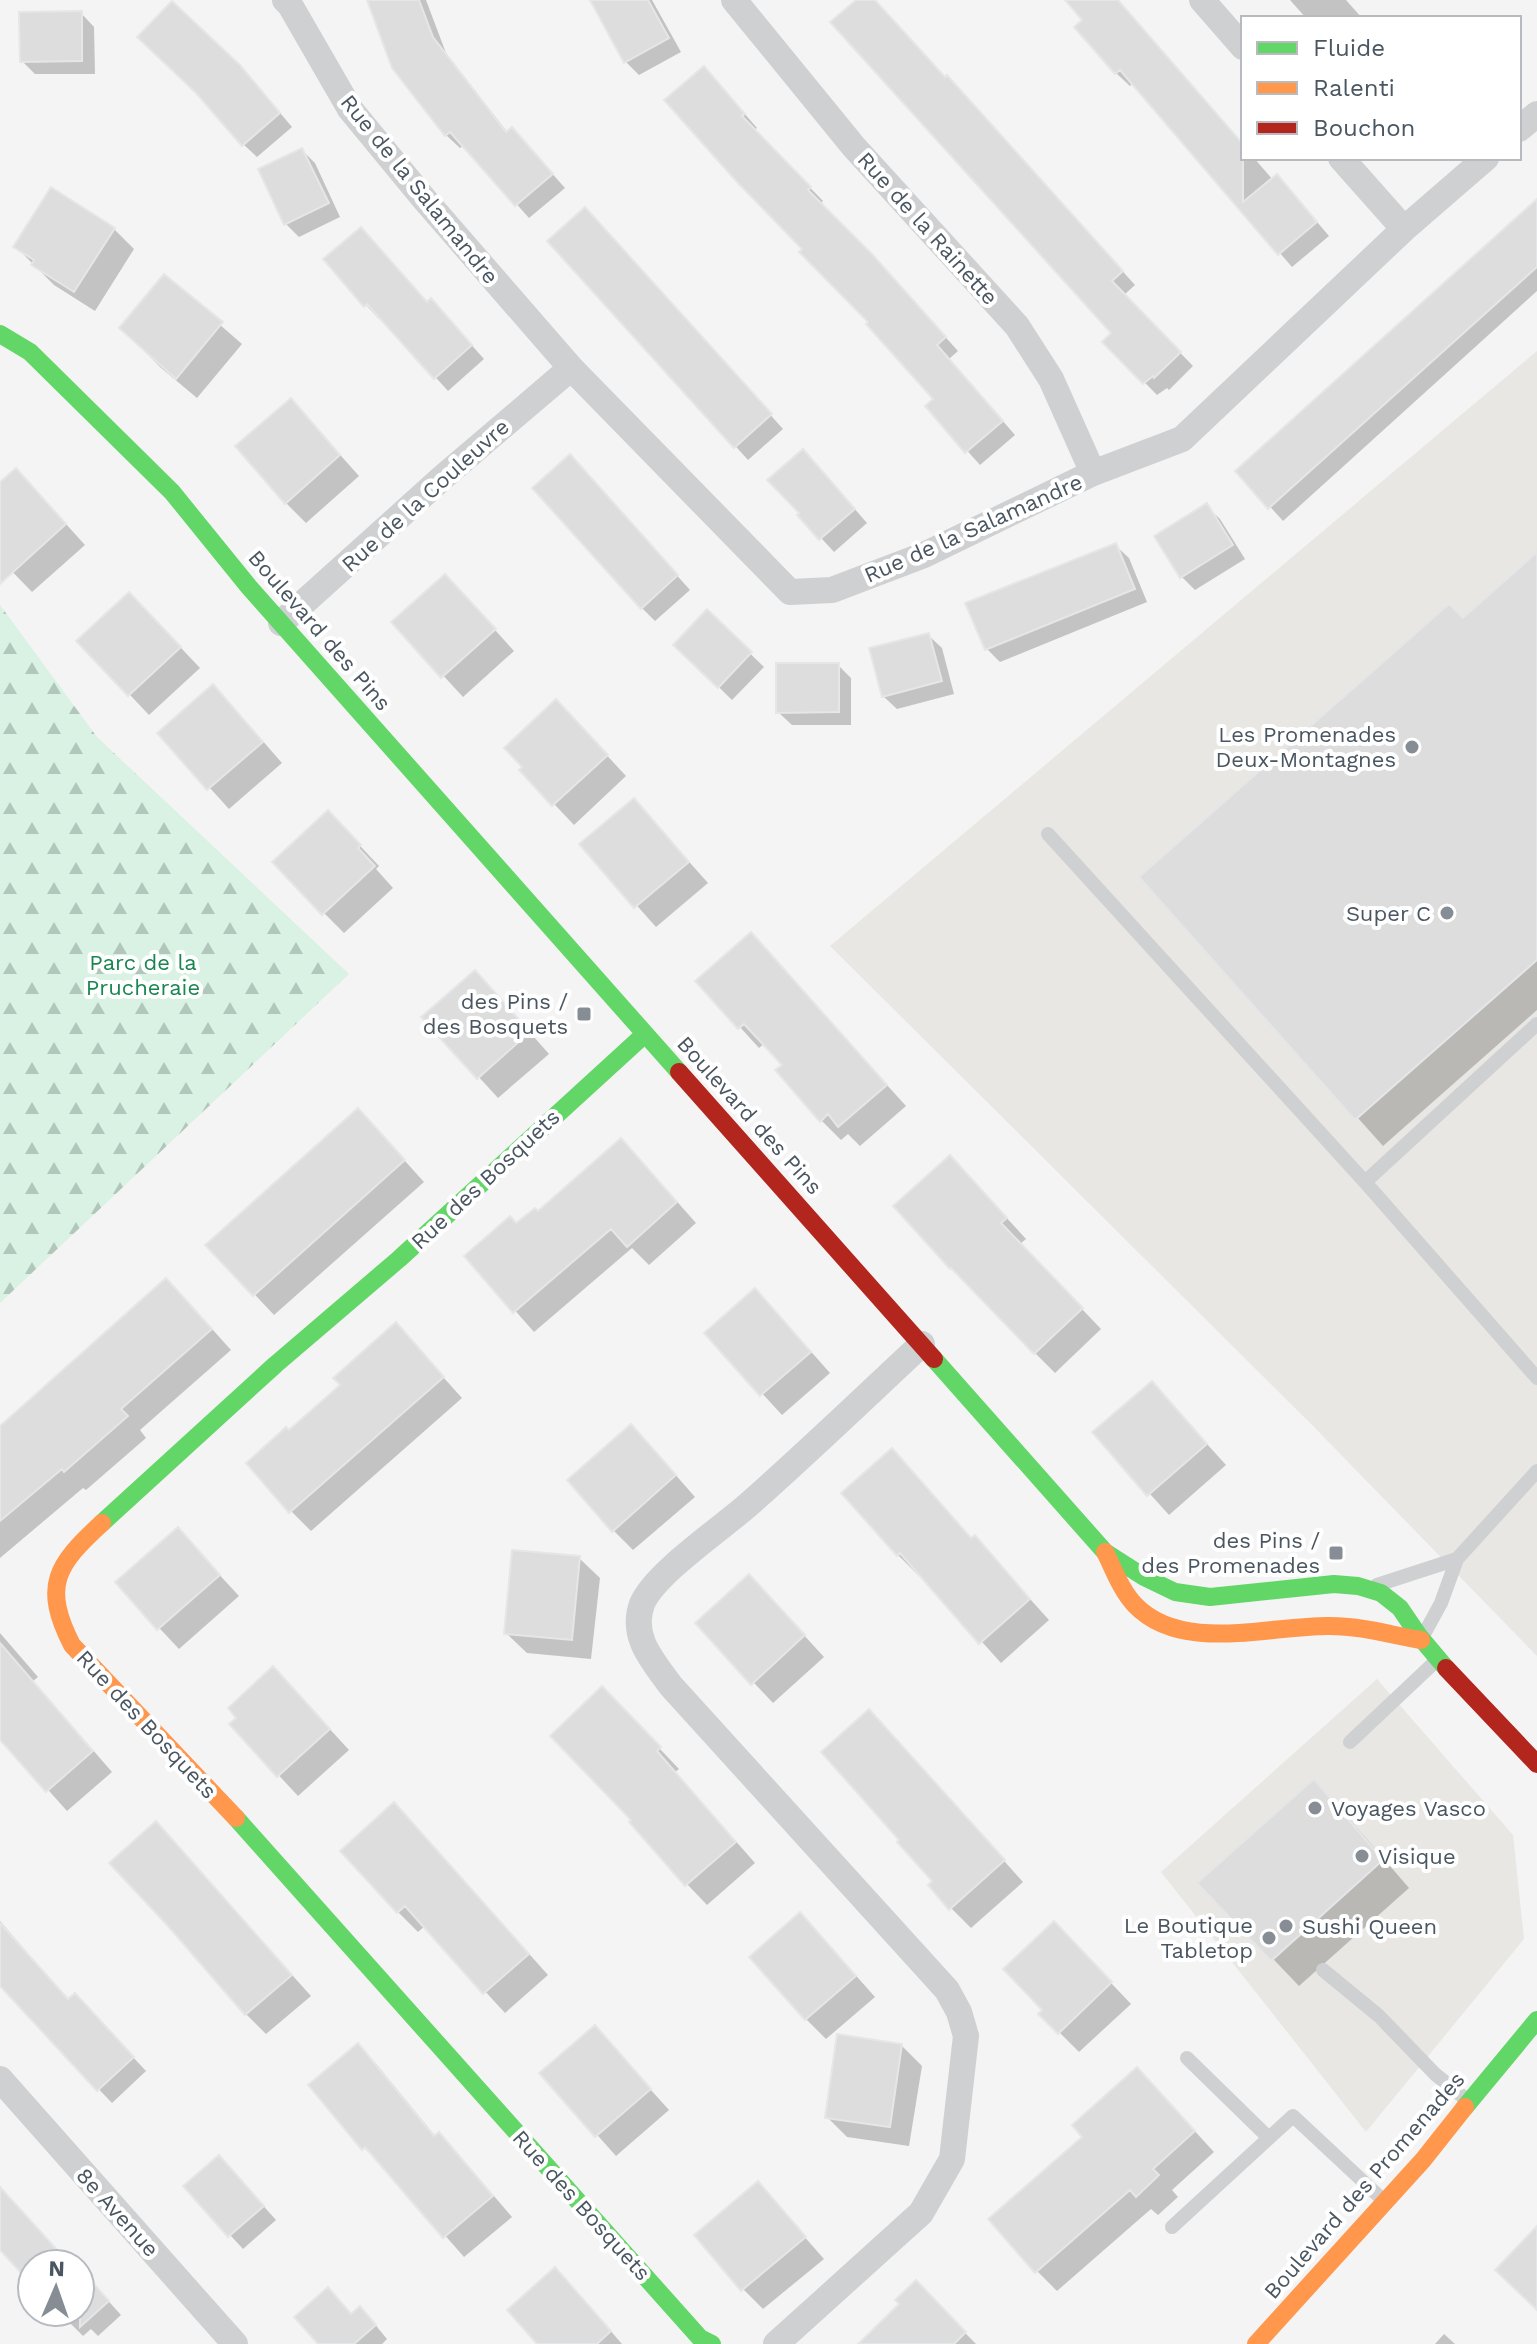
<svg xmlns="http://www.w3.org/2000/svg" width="1537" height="2344" font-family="'Work Sans',sans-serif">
	<defs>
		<pattern id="forest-firs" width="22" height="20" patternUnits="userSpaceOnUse" patternTransform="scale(2)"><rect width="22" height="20" fill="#d9f2e3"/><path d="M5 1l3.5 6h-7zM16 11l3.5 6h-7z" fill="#b2c7bb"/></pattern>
	</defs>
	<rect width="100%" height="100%" fill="#f4f4f4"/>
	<!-- commercial -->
	<path fill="#e8e7e3" d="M1537,351v1305l-224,-230 -483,-480z
		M1377,1679l136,156 11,104 -158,193 -205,-260z"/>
	<!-- forest -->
	<path fill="url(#forest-firs)" d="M0,605l97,132 252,237 -349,329z"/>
	<!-- shadow -->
	<path fill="#0003" d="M369,0h57l20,53 62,80 17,10 40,45 -36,30 -65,-73 -4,3 -14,-13z
		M606,0h46l29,52 -42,23 -13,-13z
		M859,0h14l72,79 15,12 175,194 -11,10 69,71 -24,24 -2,-2 -10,7 -52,-53 9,-9z
		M1081,0h36l126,145v13h11l19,22 17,10 39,46 -37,31 -159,-184 -3,3 -14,-13 -31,-53z
		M1290,0h56l16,18h-56z
		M81,13l13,14 1,47h-60l-13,-13z
		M253,81l39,46 -35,30 -14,-13z
		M717,82l40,46 -3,2 69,71 -3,3 65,66 73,81 -9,8 66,76 -35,30 -52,-58 8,-7 -65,-78 -67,-73z
		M302,150l13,13 25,54 -41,20 -14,-14z
		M1537,200v91l-254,230 -45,-50z
		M598,223l185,206 -35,31 -198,-219z
		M114,229l20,20 -39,62 -41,-26 -38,-38z
		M326,260l102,44 16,10 40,45 -36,32 -67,-74 -2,2 -13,-14z
		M165,277l77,67 -45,54 -37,-31 -38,-39z
		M310,421l49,55 -53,47 -20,-20z
		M816,465l51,58 -33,29 -34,-37z
		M583,470l107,120 -35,31 -13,-13z
		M0,485l36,6 49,54 -53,47 -32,-33z
		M1206,506l14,13 25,40 -50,31 -13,-13 -25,-40z
		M1115,545l14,13 18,44 -147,60 -13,-13z
		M1537,554v456l-154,136 -241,-269 321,-257z
		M465,597l49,54 -51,46 -69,-75z
		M707,612l57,55 -32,33 -56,-55z
		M149,614l51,54 -51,47 -70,-74z
		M928,635l14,13 12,46 -57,15 -14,-13z
		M838,665l13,13v47h-59l-14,-13z
		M233,707l49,56 -53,46 -69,-76z
		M576,722l50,54 -52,49 -52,-55z
		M634,800l74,83 -52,44 -74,-83z
		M348,833l31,33 -3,3 17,19 -49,45 -20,-20z
		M751,935l155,171 -46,40 -12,-12 -7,6 -20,-20 -37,-55 -19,-22 -6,5 -61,-67z
		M495,993l54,61 -51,44 -74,-81z
		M378,1131l46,51 -150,133 -66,-70z
		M641,1161l55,62 -47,42 -17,-17 -98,84 -67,-76 71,-42z
		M970,1178l56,61 -6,5 81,85 -46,44 -20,-20z
		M186,1300l45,50 -91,80 6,8 -60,52 -3,-2 -83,70v-128z
		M775,1311l55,62 -48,42 -75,-82z
		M396,1325l66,73 -151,133 -20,-20 -2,-78 53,-47z
		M1152,1383l74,82 -57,50 -74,-82z
		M651,1447l44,50 -62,53 -20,-20z
		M844,1493l128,47 3,-2 74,82 -48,43 -81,-90 -2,2 -20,-20z
		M178,1530l61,66 -60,53 -62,-66z
		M579,1558l21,20 -9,81 -64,-6 -21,-20z
		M769,1597l55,60 -51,46 -75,-80z
		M0,1633l38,44 -5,4 79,91 -45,39 -67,-75z
		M293,1689l56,61 -51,46 -66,-71z
		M622,1709l57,60 -4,3 80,91 -48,42 -20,-21 -53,-64z
		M889,1732l134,150 -52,46 -20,-20 -16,-26z
		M1314,1782l26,26 69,80 -110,98 -99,-103z
		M156,1824l155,172 -45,38 -20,-20z
		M414,1825l134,150 -43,38 -80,-87 -7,6 -20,-20z
		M0,1921l69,80 19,8 58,62 -34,32 -112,-117z
		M820,1935l55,62 -49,42 -20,-20z
		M1074,1944l57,60 -52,48 -38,-38z
		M595,2028l74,82 -53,46 -74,-83z
		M358,2046l20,20 58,71 3,-2 20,20 53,62 -48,40 -79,-90 -21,-19 -53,-63z
		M902,2046l20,20 -13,80 -62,-9 -20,-20z
		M1157,2090l57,62 -42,38 6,7 -20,18 -7,-6 -94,82 -20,-20z
		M232,2171l44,49 -33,29 -57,-62z
		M758,2184l66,75 -61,50 -20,-20z
		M80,2276l22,18 19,21 -23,21 -7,-7 -8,7 -24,-24h21z
		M916,2283l60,61h-113l39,-39z
		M575,2290l47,54h-82z
		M373,2322l14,17 -5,5h-62z
		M1444,2334l11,10h-20z"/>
	<!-- building -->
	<path fill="#ddddde" stroke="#e5e6e7" stroke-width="2" d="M367,0h52l14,37 73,95 6,-5 41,47 -38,32 -65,-74 -5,4 -53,-68z
		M590,0h58l21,38 -45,25z
		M856,0h19l70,77 2,-2 176,196 -11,10 69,71 -27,26 -1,-2 -10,8 -41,-42 9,-9 -281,-311z
		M1065,0h53l125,144v58l34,-28 40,48 -39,33 -158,-185 -5,4 -41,-47 8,-7z
		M172,1l68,64 40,48 -38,33 -46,-53 -59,-56z
		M82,11v50l-62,1 -1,-50z
		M704,66l41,48 -3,2 69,71 -3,3 64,64 74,83 -9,8 66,76 -38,32 -40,-47 8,-7 -67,-75 2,-2 -69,-70 3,-3 -65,-67 -73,-82z
		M302,148l27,55 -45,22 -26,-56z
		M51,187l64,41 -41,64 -43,-27 3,-5 -21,-13z
		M1537,199v68l-269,242 -33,-38z
		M585,207l187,207 -38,34 -187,-207z
		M361,227l66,75 4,-4 41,47 -38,34 -67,-75 -3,3 -41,-48z
		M164,274l59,48 -47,57 -57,-51z
		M291,398l49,57 -55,49 -50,-58z
		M803,449l52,60 -36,31 -22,-25 2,-2 -32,-33z
		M570,454l108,121 -37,34 -109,-121z
		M16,468l50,56 -66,60v-102z
		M1207,503l26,42 -53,33 -26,-42z
		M1116,543l19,46 -150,61 -20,-47z
		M1537,552v408l-182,160 -216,-243 310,-273 14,14z
		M445,574l51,55 -55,49 -50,-56z
		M129,592l52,55 -53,49 -52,-55z
		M707,609l45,43 -34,36 -45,-43z
		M929,633l13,48 -60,16 -13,-49z
		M776,663h63v49l-63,1z
		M213,684l50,58 -56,48 -50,-57z
		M556,699l52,56 -56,51 -33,-36 3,-3 -18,-19z
		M634,798l55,64 -55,46 -55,-64z
		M328,810l33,35 -3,3 17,18 -53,49 -50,-53z
		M751,932l136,153 -49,42 -10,-13 -8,8 -45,-52 7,-5 -38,-41 -6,5 -43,-48z
		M475,970l55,62 -53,47 -56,-62z
		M358,1108l47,52 -152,136 -48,-51z
		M621,1138l56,64 -50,45 -16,-18 -98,84 -49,-57 46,-40 6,7 19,-15 3,3z
		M950,1155l57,63 -6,5 82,85 -49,46 -83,-86 -1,1 -57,-63z
		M166,1278l46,51 -91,80 7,7 -64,56 -2,-3 -62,52v-95z
		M755,1288l56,64 -51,44 -56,-63z
		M396,1322l48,55 -155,136 -43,-50 40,-36 3,3 51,-45 -7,-7z
		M1152,1381l55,63 -60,52 -55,-64z
		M631,1424l45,51 -64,57 -45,-52z
		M892,1448l79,90 4,-3 55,64 -51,45 -79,-91 -3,3 -56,-63z
		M178,1527l42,48 -63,55 -42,-48z
		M512,1550l68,6 -8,84 -68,-6z
		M749,1574l56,61 -54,50 -56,-62z
		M0,1643l93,108 -47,41 -46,-52z
		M273,1666l57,63 -53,48 -48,-53 7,-6 -8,-10z
		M602,1686l59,61 -4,4 79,91 -51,44 -56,-64 2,-2 -81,-84z
		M869,1709l136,151 -56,50 -21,-25 4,-4 -35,-39 2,-2 -78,-88z
		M1314,1779l69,81 -112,101 -74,-78z
		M394,1802l135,152 -46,40 -78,-88 -8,7 -57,-62z
		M156,1821l136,154 -47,40 -78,-90 -58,-62z
		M800,1912l56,64 -51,44 -56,-63z
		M1054,1921l58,61 -54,52 -20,-20 4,-4 -39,-41z
		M0,1923l68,76 7,-6 59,64 -37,34 -97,-105z
		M595,2025l56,64 -56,48 -56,-64z
		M837,2034l65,10 -12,83 -65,-9z
		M358,2043l76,93 5,-4 54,64 -50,42 -78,-91 -3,3 -54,-65z
		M1137,2067l58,64 -42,38 6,6 -23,22 -6,-7 -95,83 -47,-54 94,-82 -10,-12z
		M219,2155l45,51 -36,31 -45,-51z
		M758,2181l48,56 -65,54 -47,-56z
		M0,2187l70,77h-38v21l-32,-35z
		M1537,2226v84l-42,-40z
		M555,2267l56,64 -14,13h-60l-30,-34z
		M80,2268l29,33 -29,26z
		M916,2280l50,52 -12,12h-96l41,-40 -4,-4z
		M328,2287l23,27 9,-8 16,19 -22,19h-36l-24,-27z"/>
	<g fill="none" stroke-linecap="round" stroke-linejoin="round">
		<!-- lane -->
		<path stroke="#ced0d2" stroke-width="14" d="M1048,834l317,348 172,196
			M1365,1182l172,-158
			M1377,1585l80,-26
			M1423,1636l18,-33 16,-44 80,-88
			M1350,1742l87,-82
			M1323,1970l56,46 56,58 32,26
			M1187,2058l82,80
			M1172,2227l121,-111 90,84"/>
		<!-- street -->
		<path stroke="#ced0d2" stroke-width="26" d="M285,0l5,5 60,104 75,91 146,168 219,224 42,-2 92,-35 169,-82 89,-34 222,-210 82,-71
			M734,0l120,147 163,179 34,53 42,94
			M1202,0l41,47
			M1519,129l18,-15
			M1341,158l63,71
			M281,623l161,-145 129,-110
			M0,2079l235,265
			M776,2344l145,-131 31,-54 14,-123 -7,-24 -12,-22 -276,-304c-18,-25 -41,-49 -29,-82 12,-30 80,-76 106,-99 59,-52 116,-107 174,-161"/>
		<!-- fast -->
		<path stroke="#63d668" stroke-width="18" d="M0,334l30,18 142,140 77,95 430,485
			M934,1359l171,193 39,25 31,15 35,5 124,-13 24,2 23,7 19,15 19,28 27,32
			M102,1523l173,-158 124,-106 246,-225
			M236,1818l464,520 12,6
			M1465,2107l72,-87"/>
		<!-- slow -->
		<path stroke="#ff974d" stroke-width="18" d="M102,1523c-46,42 -60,63 -30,122l164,173
			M1105,1552c9,18 16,38 30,53 47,49 136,20 195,21 31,0 61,9 91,14
			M1256,2344l167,-184 42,-53"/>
		<!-- jam -->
		<path stroke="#b3261e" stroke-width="18" d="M679,1072l255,287
			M1446,1668l91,96"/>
	</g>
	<!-- markers -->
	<g fill="#868d94" stroke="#fff" stroke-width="3">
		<circle cx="1412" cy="747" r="8"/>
		<circle cx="1447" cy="913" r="8"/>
		<rect x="576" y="1006" width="16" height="16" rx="4"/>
		<rect x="1328" y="1545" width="16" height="16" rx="4"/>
		<circle cx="1315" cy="1808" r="8"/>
		<circle cx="1362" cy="1856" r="8"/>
		<circle cx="1286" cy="1926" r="8"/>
		<circle cx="1269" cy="1938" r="8"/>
	</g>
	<g text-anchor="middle" stroke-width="8" stroke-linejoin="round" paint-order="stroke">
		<!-- street labels -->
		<g font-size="22" fill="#4a5661" stroke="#fff">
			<text transform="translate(420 189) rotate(51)" y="8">Rue de la Salamandre</text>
			<text transform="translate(928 228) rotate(48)" y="8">Rue de la Rainette</text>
			<text transform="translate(425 495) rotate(-42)" y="8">Rue de la Couleuvre</text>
			<text transform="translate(973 528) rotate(-24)" y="8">Rue de la Salamandre</text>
			<text transform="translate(320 630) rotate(49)" y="8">Boulevard des Pins</text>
			<text transform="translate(750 1115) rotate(48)" y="8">Boulevard des Pins</text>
			<text transform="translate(485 1179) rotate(-43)" y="8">Rue des Bosquets</text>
			<text transform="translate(147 1724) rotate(47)" y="8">Rue des Bosquets</text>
			<text transform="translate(1364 2185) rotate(-49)" y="8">Boulevard des Promenades</text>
			<text transform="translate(582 2205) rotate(48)" y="8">Rue des Bosquets</text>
			<text transform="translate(118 2212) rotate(48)" y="8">8e Avenue</text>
		</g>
		<!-- poi labels -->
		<g font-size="22" fill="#4a5661" stroke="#fff" text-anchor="end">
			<text x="1396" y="742">Les Promenades<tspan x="1396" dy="25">Deux-Montagnes</tspan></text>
			<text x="1431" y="921">Super C</text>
			<text x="568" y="1009">des Pins /<tspan x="568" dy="25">des Bosquets</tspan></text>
			<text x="1320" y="1548">des Pins /<tspan x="1320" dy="25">des Promenades</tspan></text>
			<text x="1331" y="1816" text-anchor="start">Voyages Vasco</text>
			<text x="1378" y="1864" text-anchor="start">Visique</text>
			<text x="1253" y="1933">Le Boutique<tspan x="1253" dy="25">Tabletop</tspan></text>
			<text x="1302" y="1934" text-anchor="start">Sushi Queen</text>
		</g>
		<!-- park labels -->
		<g font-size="22" fill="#17864f" stroke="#fff">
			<text x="143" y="970">Parc de la<tspan x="143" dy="25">Prucheraie</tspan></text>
		</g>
	</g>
	<!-- legend -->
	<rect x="1241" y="16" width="280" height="144" fill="#ffffff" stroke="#b7bbc0" stroke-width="2"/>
	<rect x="1257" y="42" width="40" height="12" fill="#63d668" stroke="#b7bbc0" stroke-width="2"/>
	<text x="1313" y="56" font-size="24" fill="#4a5661">Fluide</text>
	<rect x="1257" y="82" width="40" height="12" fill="#ff974d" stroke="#b7bbc0" stroke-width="2"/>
	<text x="1313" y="96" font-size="24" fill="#4a5661">Ralenti</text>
	<rect x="1257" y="122" width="40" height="12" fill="#b3261e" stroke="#b7bbc0" stroke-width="2"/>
	<text x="1313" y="136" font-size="24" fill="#4a5661">Bouchon</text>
	<!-- north arrow -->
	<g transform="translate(56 2288) rotate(2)"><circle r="38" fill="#ffffff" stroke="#b7bbc0" stroke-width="2"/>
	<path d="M0-6L14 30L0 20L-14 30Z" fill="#868d94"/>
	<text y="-12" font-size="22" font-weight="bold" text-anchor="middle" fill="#4a5661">N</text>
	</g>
</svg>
